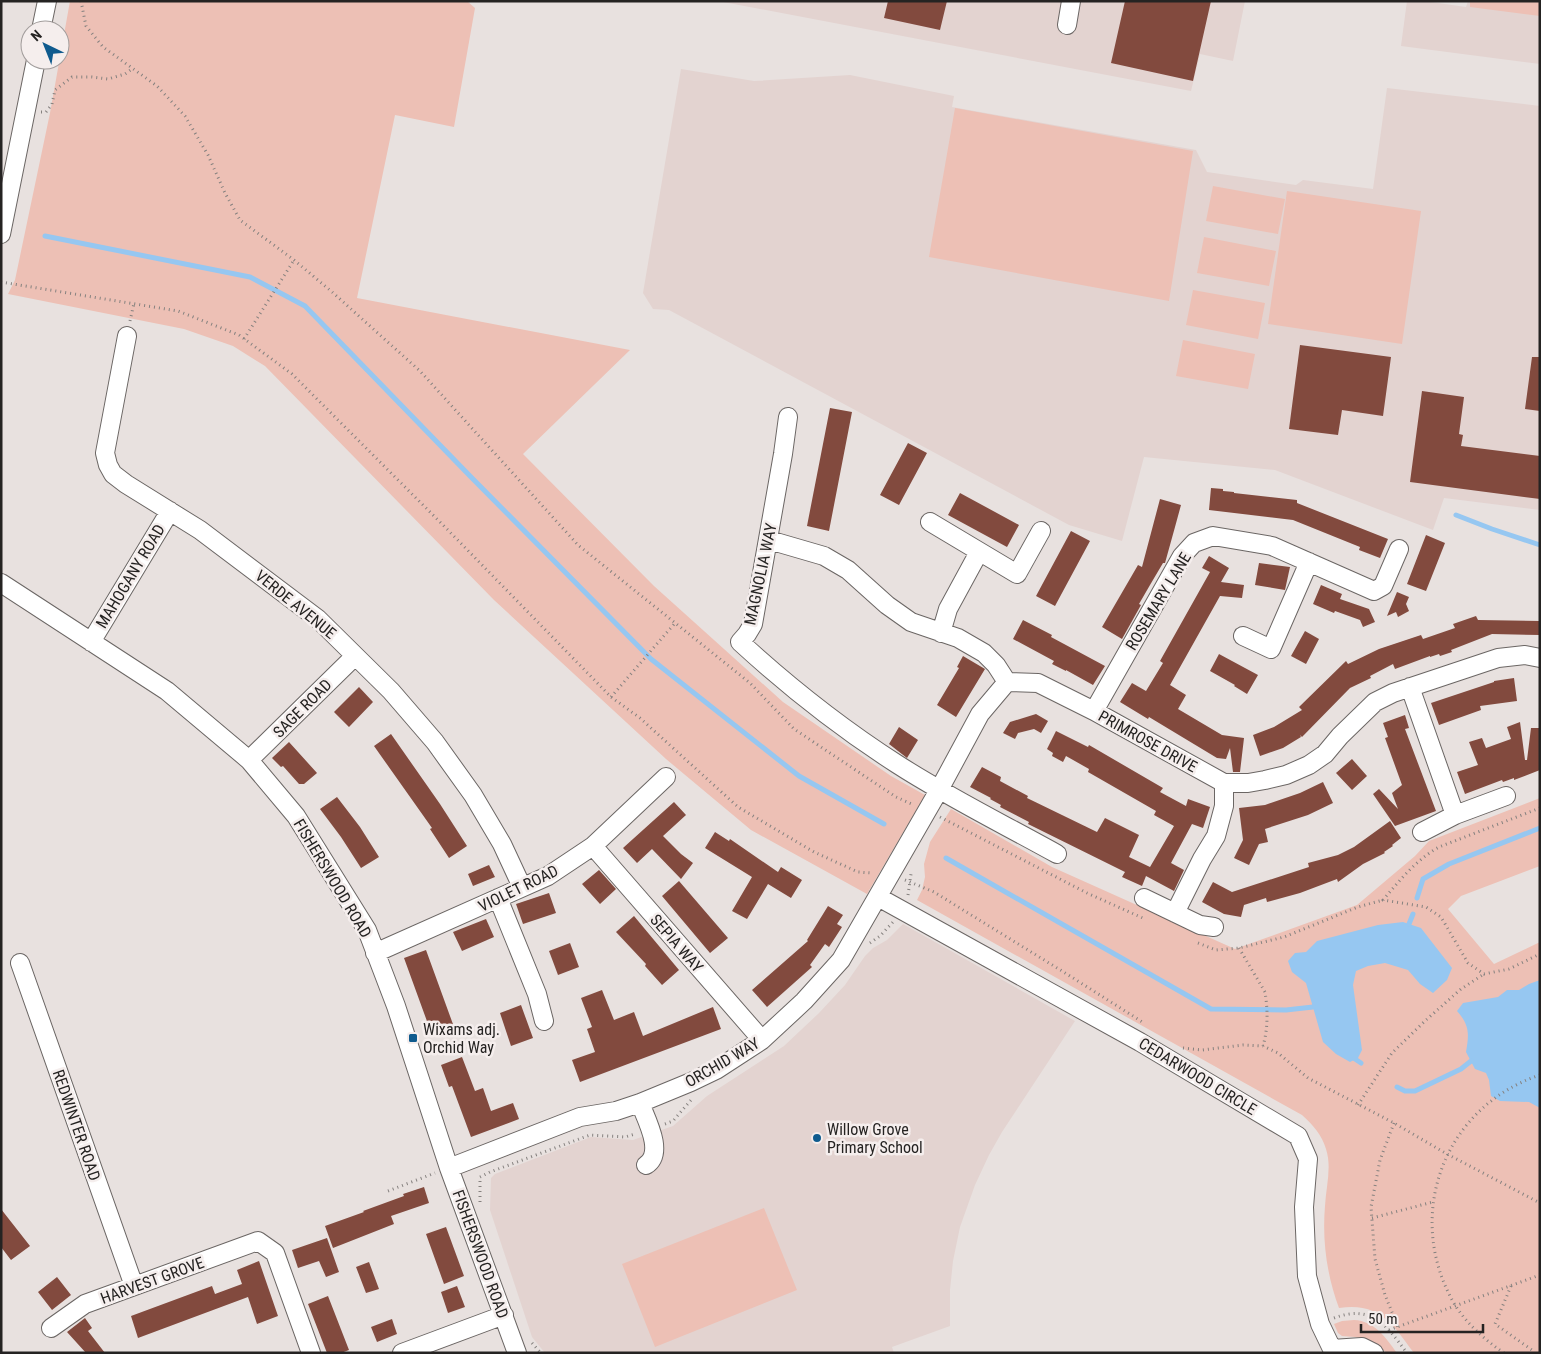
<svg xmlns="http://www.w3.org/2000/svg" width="1541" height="1354" font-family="'Roboto Condensed',sans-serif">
	<rect width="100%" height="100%" fill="#e8e1df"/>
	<!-- built -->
	<path fill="#e3d3d0" d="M718,1h527l-12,60 -33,-7 -9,37z
		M1407,1h17l42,6 2,-6h72v63l-139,-18z
		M681,69l73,12 96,-6 104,21 -2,11 244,43 11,22 89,13 7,-5 70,9 14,-101 153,18v404l-96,-12 -11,32 -158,-60 -131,-13 -22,84 -53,-16 -400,-215 -16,-1 -10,-16z
		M903,924l172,97 -73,111 -13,23 -14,30 -15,42 -7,34 -3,29v36l-58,21 2,6h-349l-13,-16 -42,-127 1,-32 4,-4 96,-37 42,3 40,-14 34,-30 77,-50 35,-33 26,-28 20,-29 8,-8 14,-8z"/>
	<!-- green -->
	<path fill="#edc0b5" d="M70,1h397l8,7 -21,119 -59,-12 -38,183 273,52 -107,104 131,132 129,116 108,74 34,19 -58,99 -116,-64 -85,-71 -172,-159 -229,-234 -32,-20 -49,-17 -176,-35 7,-14 35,-167z
		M1470,1h70v15l-70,-9z
		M955,108l238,43 -24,150 -240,-44z
		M1213,186l72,13 -7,35 -72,-13z
		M1287,191l134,20 -19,133 -134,-20z
		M1204,237l72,14 -7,35 -72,-13z
		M1193,290l72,13 -7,36 -72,-14z
		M1183,340l72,14 -7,35 -72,-13z
		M1540,798v68l-79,30 -13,13 46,55 46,-22v411h-126c-22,-30 -35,-51 -75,-45 -12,-32 -17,-67 -14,-102 1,-19 7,-39 1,-57 -4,-14 -13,-24 -24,-34l-385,-215 5,-10 3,-13 -1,-13 6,-22 21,-33 101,58 183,82 122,-44 58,-49 14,-15z
		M764,1208l33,82 -142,57 -33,-83z
		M1354,1320c21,1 32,18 43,33h-10l-10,-8 -9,-5 -13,-3 -13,-1 -4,-3 -4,-9 8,-3z"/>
	<!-- water -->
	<path fill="#96c7f1" d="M1403,922l18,6 31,40 -5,12 -14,13 -13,-9 -12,-14 -23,-7 -17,3 -12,5 -3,14 9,65 -4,8 -8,4 -14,-8 -13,-12 -17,-59 -14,-11 -4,-11 7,-8 11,-1 11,-11 61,-16z
		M1540,980v128l-11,-6 -29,-1 -9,-5 -2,-16 -3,-7 -11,-4 -9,-17c3,-18 4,-26 -9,-41l6,-8 35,-6 9,-7h12l10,-6z"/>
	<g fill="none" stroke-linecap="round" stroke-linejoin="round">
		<!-- stream -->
		<path stroke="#96c7f1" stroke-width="5" d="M45,236l205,41 55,29 165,170 181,183 148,117 85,48
			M1456,515l36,14 48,16
			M946,858l265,151 75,1 27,-3
			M1417,898l6,-19 26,-15 91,-36
			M1409,924l4,-10
			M1355,1059l6,4
			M1397,1087l8,4h10l46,-22 10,-8"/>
	</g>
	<!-- building -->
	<path fill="#824a3e" d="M888,1h59l-7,29 -56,-12z
		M1125,1h86l-18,80 -82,-18z
		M1300,345l91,12 -8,59 -41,-6 -4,25 -49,-6z
		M1532,357h8v54l-15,-2z
		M1422,391l42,6 -5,37 4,1 -2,11 79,10v43l-130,-17z
		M830,408l22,4 -23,119 -22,-5z
		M908,443l19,10 -28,52 -19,-10z
		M1211,488l12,1v2l11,1v1l63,7v3l91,36 -8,19 -21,-8 1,-3 -67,-27 -84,-10z
		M960,493l59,32 -12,22 -59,-32z
		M1160,499l21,6 -6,22 -10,36h-2l-13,22 -11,19 2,1 -19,34 -20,-12 36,-62 4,2z
		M1071,531l19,10 -35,65 -19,-10z
		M1426,535l19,8 -19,48 -19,-7z
		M1209,556l20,12 -8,14 23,3 -2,13 -22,-2 -50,89 16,10 -8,14 44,26 22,3 -4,34h-7l-3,-24 -4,11 -9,-1 -68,-41 -1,2 -28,-17 12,-19 14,8 17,-28 -3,-2 50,-89 -8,-4z
		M1259,563l31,4 -5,23 -30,-5z
		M1321,585l21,9 -2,5 29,10 6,13 -12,5 -3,-7 -25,-9 -1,2 -21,-9z
		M1397,592l12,5 -3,7 3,7 -11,6 -2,-5 -9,4z
		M1476,616l2,4 62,1v14l-48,-1 -41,16 1,2 -12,4 -1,-2 -9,3v-1l-35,13 -2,-5 -23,12 1,2 -21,10 -48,49 -2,-2 1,2 -18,11 -23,8 -7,-21 21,-8 28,-17 -3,-3 47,-46 2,3 31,-15 42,-14 2,4 32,-11 -2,-4z
		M1023,620l29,15 -1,2 54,29 -12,19 -27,-15v1l-14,-7 2,-3 -41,-22z
		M1305,631l14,8 -13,25 -15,-8z
		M1219,654l39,21 -11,19 -13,-8 1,-1 -25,-14z
		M963,656l22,13 -29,48 -19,-12 22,-37 -2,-1z
		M1514,678l3,23 -37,5 1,4 -42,15 -8,-22 63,-21v-1z
		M359,687l14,15 -24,25 -15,-15z
		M1036,714l12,7 -7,12 -7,-4 -16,4 -3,6 -12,-6 7,-11z
		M1405,715l4,13 -4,1 31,82 -41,15 -22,-32 6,-5 19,20 -6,-16 10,-8 -17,-47 3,-1 -5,-14z
		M1520,722l5,38h2l4,-32h9v42l-26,10v-2l-11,4 -1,-2 -37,14 -8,-22 21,-7 -9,-23 13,-4 4,10 25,-9 -4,-12z
		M899,727l19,13 -11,18 -18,-14z
		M1056,731l32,16 1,-2 43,25 31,18 -3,4 26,14 2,-7 22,8 -7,21 -11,-4 -21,39 13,7 -10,21 -28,-15 -4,10 -20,-9 3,-5 -97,-48 1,-2 -29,-15 1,-2 -11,-6 1,-1 -21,-11 12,-20 19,10 -1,4 28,15 -1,2 70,34 8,-14 34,17 -10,22 21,10 24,-41 -20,-11 2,-4 -68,-39 1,-3 -23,-13 -3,6 -11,-6 1,-3 -6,-4z
		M391,734l49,70 27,42 -18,12 -19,-29 2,-1 -58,-82z
		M289,742l28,31 -13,11h-5l-16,-18 -2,1 -9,-9z
		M1352,759l15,17 -15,14 -16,-17z
		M1323,782l10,21 -25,12 -43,14 3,13 -9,2 -10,21 -15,-7 9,-18 -4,-32 26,-3 35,-12z
		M337,797l23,30 19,30 -18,11 -20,-31 -21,-28z
		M674,802l12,13 -23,21 18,18 12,9 -12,16 -29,-30 -15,14 -14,-15z
		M1390,821l11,17 -9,7 1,1 -9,6 1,1 -22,11 -25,18 -1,-3 -37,14 -33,9 -1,-4 -22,7 -3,12 -17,-3 -22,-12 11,-20 19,10 77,-25 -1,-4 30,-8 16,-8z
		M715,832l14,9 1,-2 48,33 3,-5 21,13 -11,18 -23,-14 -21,35 -15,-8 20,-34 -47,-29z
		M489,865l6,12 -22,9 -5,-12z
		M599,870l17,19 -16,15 -18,-20z
		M679,881l49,57 -18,15 -48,-57z
		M549,893l7,20 -33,11 -7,-20z
		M828,906l15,9 -6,9 5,3 -13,20 -4,-3 -15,21 2,2 -45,40 -15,-17 56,-49 -1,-1z
		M634,916l45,54 -17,15 -17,-19 1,-2 -30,-32z
		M486,919l8,18 -32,14 -9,-19z
		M570,943l9,24 -21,8 -9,-24z
		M426,950l28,77 -22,8 -28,-77z
		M602,990l12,30 20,-8 9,24 70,-29 8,22 -141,53 -8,-22 23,-8 -8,-23 5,-2 -11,-29z
		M521,1005l12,33 -22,8 -11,-33z
		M462,1057l13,34 8,-3 8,23 22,-8 6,16 -48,18 -19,-51 -3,1 -8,-22z
		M424,1187l5,16 -38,13 3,8 -61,24 -8,-22 39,-14 -1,-1 41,-15 -1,-2z
		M1,1209l29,37 -19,14 -10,-13z
		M446,1227l18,49 -20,8 -18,-50z
		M327,1238l12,34 -13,5 -7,-16 -21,7 -6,-18z
		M259,1261l19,55 -21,8 -9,-27 -110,41 -7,-22 81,-30 3,8 27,-10 -5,-14z
		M369,1262l10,27 -13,4 -10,-26z
		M57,1277l14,18 -19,15 -14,-18z
		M457,1286l8,21 -17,6 -7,-21z
		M328,1296l21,54 -8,3h-14l-19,-49z
		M85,1318l7,10 -4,3 17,22h-19l-19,-21z
		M392,1319l5,15 -20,8 -6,-15z"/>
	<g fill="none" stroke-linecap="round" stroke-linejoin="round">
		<defs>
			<path id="minor" d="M1067,25l4,-24
				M41,30l6,-29
				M1,234l35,-174
				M127,336l-22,117 3,12 5,9 13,10 74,46 118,89 73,72 44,51 38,53 29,49 20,43
				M788,417l-5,37 -30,170 -6,10 -7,8c49,45 101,86 157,122 51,33 106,60 160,90
				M930,522l87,52 24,-43
				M769,540l55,16 24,14 39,35 24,17 47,16 26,15 12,12 11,17 31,1 56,28 130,72h24l17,-3 21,-5 23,-10 16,-11 15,-18 35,-34 18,-9 105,-35 27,-3 15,3
				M1,583l166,108 82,69 47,56 71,114 29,76 53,162 68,185
				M941,633l7,-24 31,-57
				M1243,636l28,13 38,-87
				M91,642l79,-131
				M1410,687l45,128
				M1094,711l88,-155 12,-13 19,-7 59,10 102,45 9,-5 16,-37
				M249,760l106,-104
				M1422,832l33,-17 51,-19
				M593,846l169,194
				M878,897l262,145 158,94 10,23 -4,48 3,69 13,48 12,25 30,-2 12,6
				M498,898l39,96 7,27
				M1144,898l56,27 14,2
				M1175,913l27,-54 14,-23 8,-30v-23
				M375,953l173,-77 45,-30 73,-69
				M20,963l114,323
				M640,1103c6,16 25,50 6,62
				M449,1168l131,-51 36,-6 24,-8 51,-21 25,-12 46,-30 42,-39 37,-41 98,-170 41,-76 27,-32
				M51,1328l34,-24 173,-63 17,12 36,100
				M402,1353l102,-38"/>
		</defs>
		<!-- minor casing -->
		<use href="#minor" stroke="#6b6664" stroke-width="20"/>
		<!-- path -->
		<path stroke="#85817f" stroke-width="3" stroke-dasharray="1 4" stroke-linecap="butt" d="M81,1l5,25 17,21 54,39 28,30 23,39 17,38 15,27 54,40 37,31 89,80 158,174 172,138 44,46 102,68 18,8
			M41,112h5l6,-8 3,-14 17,-13h20l16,2 17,-5 7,-5
			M1,282l177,29 61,24 53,39 151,151 168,172 29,21 98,89 76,45 44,20 14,1
			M130,321l4,-18
			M244,339l50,-79
			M611,697l64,-74
			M1540,808l-101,39c-23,13 -39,33 -56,53l43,7 15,10 27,46 16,11 25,-5 31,-15
			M940,817l147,76 58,26
			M905,880l29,12 128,79 82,52
			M908,895l3,-21
			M870,943l10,-7 13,-14
			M1198,943l18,7 23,-2 45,-11 74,-30 25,-7
			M1239,948l26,44c3,18 3,37 -2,54
			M1183,1048l19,2 41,-5 20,1 15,7 30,25 86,45 53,31 93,49
			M1358,1105l34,-52 34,-33 35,-31 23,-15
			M1394,1123l-14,37 -9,47 4,52 10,36 13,32
			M665,1124l8,-3 18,-21
			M388,1191l47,-18
			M480,1202v-25l10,-5 100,-37 35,2 10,-3
			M1372,1218l61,-16
			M1511,1286l-16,38 37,26 -2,3
			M1334,1318c38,-14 52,7 73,35
			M1389,1330l151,-55
			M532,1343l9,10
			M1504,1353c-19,-13 -37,-29 -49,-48 -52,-88 -12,-198 85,-230"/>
		<!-- minor -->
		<use href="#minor" stroke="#fff" stroke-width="18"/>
	</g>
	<!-- markers -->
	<g fill="#0f5b8e" stroke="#f5eeed" stroke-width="2">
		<rect x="408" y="1033" width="10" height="10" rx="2.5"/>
		<circle cx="817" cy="1138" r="5"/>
	</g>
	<g text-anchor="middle" stroke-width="5" stroke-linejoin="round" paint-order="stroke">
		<!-- street labels -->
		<g font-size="16" fill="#252322" stroke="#f5eeed">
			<text transform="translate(760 574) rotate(-78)" y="6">MAGNOLIA WAY</text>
			<text transform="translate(130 576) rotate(-59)" y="6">MAHOGANY ROAD</text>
			<text transform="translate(1158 601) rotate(-59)" y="6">ROSEMARY LANE</text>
			<text transform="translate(296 604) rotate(39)" y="6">VERDE AVENUE</text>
			<text transform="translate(302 708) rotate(-45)" y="6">SAGE ROAD</text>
			<text transform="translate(1148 741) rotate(29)" y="6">PRIMROSE DRIVE</text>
			<text transform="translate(333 878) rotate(59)" y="6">FISHERSWOOD ROAD</text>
			<text transform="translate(518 888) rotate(-26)" y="6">VIOLET ROAD</text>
			<text transform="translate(677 943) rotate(49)" y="6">SEPIA WAY</text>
			<text transform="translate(722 1062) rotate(-30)" y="6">ORCHID WAY</text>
			<text transform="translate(1198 1076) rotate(31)" y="6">CEDARWOOD CIRCLE</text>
			<text transform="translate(77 1125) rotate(71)" y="6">REDWINTER ROAD</text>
			<text transform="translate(481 1254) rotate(70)" y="6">FISHERSWOOD ROAD</text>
			<text transform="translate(152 1280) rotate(-20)" y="6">HARVEST GROVE</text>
		</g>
		<!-- poi labels -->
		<g font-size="16" fill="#252322" stroke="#f5eeed" text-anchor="start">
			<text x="423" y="1035">Wixams adj.<tspan x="423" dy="18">Orchid Way</tspan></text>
			<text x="827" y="1135">Willow Grove<tspan x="827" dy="18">Primary School</tspan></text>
		</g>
	</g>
	<!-- border -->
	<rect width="1541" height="1354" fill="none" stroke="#252322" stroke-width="5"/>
	<!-- north arrow -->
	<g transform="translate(45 45) rotate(317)"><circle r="24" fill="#f5eeed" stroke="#a29d9c"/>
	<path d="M0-4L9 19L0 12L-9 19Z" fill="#0f5b8e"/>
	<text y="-8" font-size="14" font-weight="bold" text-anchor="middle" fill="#252322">N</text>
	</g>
	<!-- scale -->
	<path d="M1361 1324v8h122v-8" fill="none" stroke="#252322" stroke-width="2.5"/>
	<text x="1368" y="1324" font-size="15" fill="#252322" stroke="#f5eeed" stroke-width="4" paint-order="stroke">50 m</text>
</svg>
